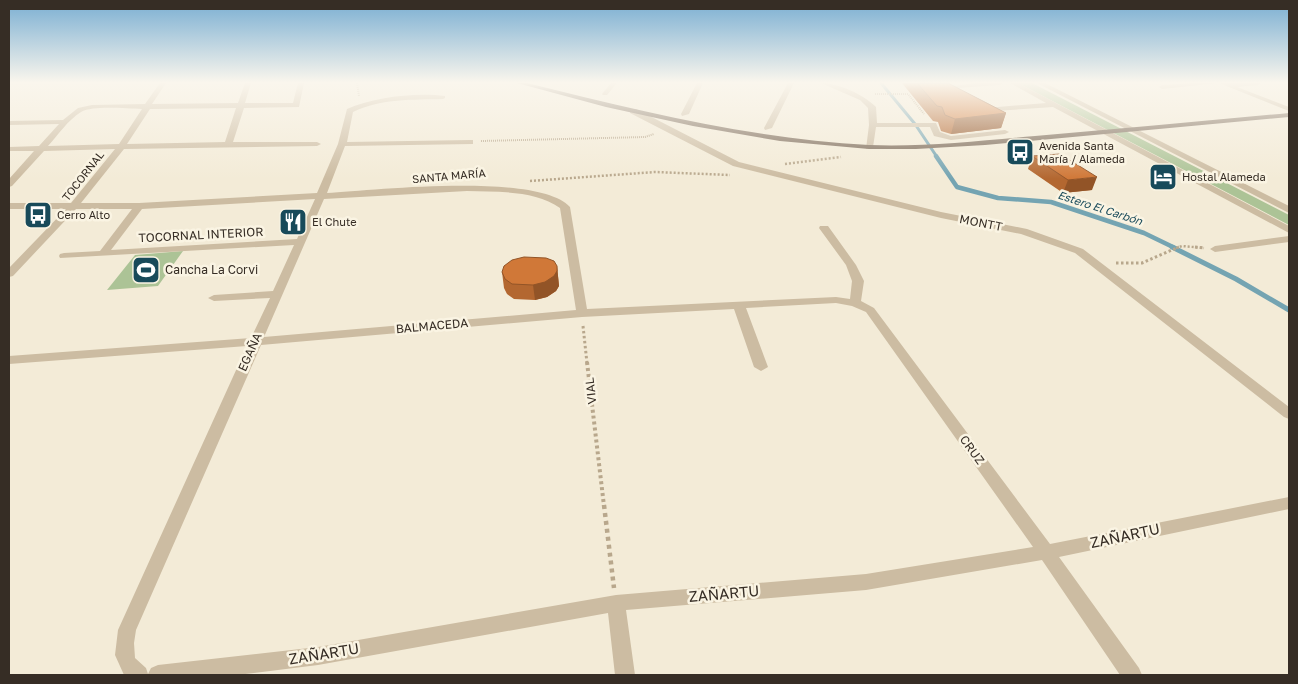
<svg xmlns="http://www.w3.org/2000/svg" width="1298" height="684" font-family="'Golos Text',sans-serif">
	<rect width="100%" height="100%" fill="#f3ebd7"/>
	<!-- green -->
	<path fill="#acc396" d="M1018,83h14l257,132v10z
		M183,251l-25,35 -51,4 28,-35z"/>
	<g fill="none" stroke-linecap="round" stroke-linejoin="round">
		<!-- stream-far2 -->
		<path stroke="#74a4b2" stroke-width="3" d="M881,83l34,41 22,33"/>
		<!-- stream-far1 -->
		<path stroke="#74a4b2" stroke-width="4.5" d="M936,156l21,31 41,11 53,4 93,31 31,15"/>
		<!-- stream -->
		<path stroke="#74a4b2" stroke-width="5" d="M1172,247l64,32 53,31"/>
		<!-- path-far4 -->
		<path stroke="#b8a78c" stroke-width="2" stroke-dasharray="1 1" stroke-linecap="butt" d="M357,83l2,13
			M875,94h33l16,20
			M481,141l164,-4 9,-3"/>
		<!-- path-far3 -->
		<path stroke="#b8a78c" stroke-width="2.5" stroke-dasharray="2 2" stroke-linecap="butt" d="M785,164l56,-7
			M530,181l125,-9 75,3
			M1176,248l6,-2 22,2"/>
		<!-- path-far2 -->
		<path stroke="#b8a78c" stroke-width="3" stroke-dasharray="2.5 2.5" stroke-linecap="butt" d="M1195,247l9,1
			M1116,263h26l37,-16
			M583,326l4,37"/>
		<!-- path-far1 -->
		<path stroke="#b8a78c" stroke-width="4" stroke-dasharray="3 3" stroke-linecap="butt" d="M587,362l17,144"/>
		<!-- path -->
		<path stroke="#b8a78c" stroke-width="4.5" stroke-dasharray="4 4" stroke-linecap="butt" d="M604,505l10,83"/>
		<!-- minor -->
		<path fill="#ccbca2" fill-rule="evenodd" d="M160,83h6l-14,21 86,-1 7,-20h6l-6,20h48l5,-20h6l-5,24 -55,1 -11,34h84l4,2 -4,2 -193,3 -43,54h58l178,-10 21,-49 9,-35c26,-12 70,-17 98,-13v2l-2,1c-31,1 -61,-1 -90,13l-6,30 123,-2h3v4l-128,2 -18,47c48,-3 211,-21 243,14l17,102 249,-12 14,2 2,-18 -6,-16 -27,-37 1,-2h8l28,39 8,16 -3,20 13,7 176,236 239,-47v12l-230,48 80,111 3,7h-22l-78,-115 -176,30 -240,20 9,65h-20l-7,-62 -290,52 -81,10h-113l-9,-20 3,-25 129,-284 -238,18v-8l242,-18 19,-40 -56,3 -6,-3 6,-3 59,-4 21,-46 -234,13 -1,-2 1,-2 4,-1 36,-2 32,-42h-56l-63,67 -4,1v-9l57,-59h-57v-6h62l44,-54 -71,2 -32,35 -3,1v-8l25,-28h-25v-4l30,-1 20,-22 -50,1v-4l54,-1 15,-12 14,-3 53,-1zM236,108l-11,34 -98,2 23,-35zM142,109l-23,35 -71,2c10,-11 20,-26 33,-34 13,-7 46,-3 61,-3zM467,191c30,1 68,-1 93,17l16,102 -312,27 60,-138zM315,199l-18,40 -186,11 31,-41zM836,303l16,3 14,6 167,235 -167,27 -250,21 -298,52 -160,18 -7,3 -3,6 -2,-6 -11,-10 -1,-15 2,-13 125,-285 321,-28 152,-8 20,58 7,4 7,-4 -22,-59z
			M611,83h6l-10,12h-4l-1,-1z
			M697,83h6l-14,31 -7,2 -1,-2z
			M788,83h6l-22,45 -7,2 -1,-2z
			M821,83c17,0 42,11 55,24l1,16h59l4,9 11,4 54,-6 4,2 -4,2 -54,6 -17,-4 -4,-9h-54l-3,20 -7,2 3,-24 -1,-17 -8,-8z
			M975,83h28l-3,2 -43,3 -3,-2z
			M1010,83h8l271,143v7l-236,-126 -58,4v-4h3l48,-4z
			M1037,83h8l244,123v7z
			M1192,83h69l-3,2 -21,2 52,20v4l-70,-28 -57,6 -3,-2 3,-2z
			M630,109h6l103,53 202,50 86,17 56,20 206,158v12l-5,-2 -209,-164 -54,-19 -80,-16 -208,-52 -103,-53z
			M1289,236v6l-74,10 -5,-3 5,-3z"/>
		<!-- major -->
		<path fill="#796755" fill-rule="evenodd" d="M517,83h10c112,28 226,56 342,62 55,2 111,-4 166,-9 85,-7 169,-15 254,-23v4l-304,28 -69,4h-47l-89,-8 -87,-15 -87,-19z"/>
	</g>
	<!-- wall -->
	<path fill="#b36730" d="M902,83h46l58,30 -5,15 -50,6 -10,-3 -3,-9 -5,-1z
		M1032,156l60,34 -29,3 -35,-24z
		M557,266l2,20 -3,5 -9,6 -12,3 -21,-1 -7,-5 -3,-6 -2,-16z"/>
	<!-- shaded-wall -->
	<path fill="#925427" d="M1006,113l-5,15 -50,6 4,-15z
		M1097,177l-5,13 -29,3 5,-13z
		M557,266l2,20 -3,5 -9,6 -12,3 -2,-15z"/>
	<!-- building -->
	<path fill="#d07838" stroke="#925427" d="M917,83h31l58,30 -51,6 -10,-4 -3,-8 -5,-1z
		M1060,154l37,23 -29,3 -36,-24z
		M524,257l22,1 8,3 3,5v5l-3,5 -9,6 -12,3 -21,-1 -7,-5 -3,-7 2,-6 8,-6z"/>
	<!-- sky -->
	<linearGradient id="sky" x2="0" y2="1"><stop stop-color="#79aed2"/><stop offset="0.46" stop-color="#faf6ed"/><stop offset="1" stop-color="#faf6ed" stop-opacity="0"/></linearGradient>
	<rect width="1298" height="179" fill="url(#sky)"/>
	<!-- icons -->
	<defs>
		<symbol id="bus-square" viewBox="-11 -11 22 22"><rect x="-9" y="-9" width="18" height="18" rx="4" fill="#184a5a" stroke="#faf4e3"/><path d="M-5-6H5V4H4V6H2V4H-2V6H-4V4H-5ZM-3.5-4V0h7V-4ZM-3.5 1.2v1.5H-2V1.2ZM2 1.2v1.5H3.5V1.2Z" fill="#fff"/></symbol>
		<symbol id="hotel-square" viewBox="-11 -11 22 22"><rect x="-9" y="-9" width="18" height="18" rx="4" fill="#184a5a" stroke="#faf4e3"/><path d="M-6-4.5h1.5V1H6V5H4.5V3h-9V5H-6ZM-4 0a1.8 1.8 0 1 1 3.6 0ZM.5 0V-2.5h3Q6-2.5 6 0Z" fill="#fff"/></symbol>
		<symbol id="restaurant-square" viewBox="-11 -11 22 22"><rect x="-9" y="-9" width="18" height="18" rx="4" fill="#184a5a" stroke="#faf4e3"/><path d="M-5-6h1v4h1v-4h1v4h1v-4h1v5L-1.5 .5V6h-2V.5L-5-1ZM5-6V6H3V1.5H1.5Q1.5-4 5-6Z" fill="#fff"/></symbol>
		<symbol id="stadium-square" viewBox="-11 -11 22 22"><rect x="-9" y="-9" width="18" height="18" rx="4" fill="#184a5a" stroke="#faf4e3"/><path d="M0-5a6.5 5 0 1 0 0 10a6.5 5 0 1 0 0-10ZM-3.5-1.8h7v3.6h-7Z" fill="#fff"/></symbol>
	</defs>
	<g fill-rule="evenodd">
		<use href="#bus-square" x="1004" y="136" width="32" height="32"/>
		<use href="#hotel-square" x="1147" y="161" width="32" height="32"/>
		<use href="#bus-square" x="22" y="199" width="32" height="32"/>
		<use href="#restaurant-square" x="277" y="206" width="32" height="32"/>
		<use href="#stadium-square" x="130" y="254" width="32" height="32"/>
	</g>
	<g text-anchor="middle" stroke-width="5" stroke-linejoin="round" paint-order="stroke">
		<!-- far-poi labels -->
		<g font-size="11" fill="#362d25" stroke="#faf4e3" text-anchor="start">
			<text x="1039" y="150">Avenida Santa<tspan x="1039" dy="13">María / Alameda</tspan></text>
			<text x="1182" y="181">Hostal Alameda</text>
			<text x="57" y="219">Cerro Alto</text>
			<text x="312" y="226">El Chute</text>
		</g>
		<!-- far-street labels -->
		<g font-size="11" fill="#362d25" stroke="#faf4e3">
			<text transform="translate(83 176) rotate(-52)" y="4">TOCORNAL</text>
			<text transform="translate(449 176) rotate(-5)" y="4">SANTA MARÍA</text>
		</g>
		<!-- far-water labels -->
		<g font-size="11" font-style="italic" fill="#184a5a" stroke="#faf4e3">
			<text transform="translate(1100 208) rotate(18)" y="4">Estero El Carbón</text>
		</g>
		<!-- street labels -->
		<g font-size="12" fill="#362d25" stroke="#faf4e3">
			<text transform="translate(981 223) rotate(11)" y="4">MONTT</text>
			<text transform="translate(201 235) rotate(-3)" y="4">TOCORNAL INTERIOR</text>
			<text transform="translate(432 326) rotate(-5)" y="4">BALMACEDA</text>
			<text transform="translate(250 352) rotate(-66)" y="4">EGAÑA</text>
			<text transform="translate(591 391) rotate(-97)" y="4">VIAL</text>
			<text transform="translate(972 450) rotate(54)" y="4">CRUZ</text>
		</g>
		<!-- poi labels -->
		<g font-size="12" fill="#362d25" stroke="#faf4e3" text-anchor="start">
			<text x="165" y="274">Cancha La Corvi</text>
		</g>
		<!-- near-street labels -->
		<g font-size="15" fill="#362d25" stroke="#faf4e3">
			<text transform="translate(1125 536) rotate(-12)" y="5">ZAÑARTU</text>
			<text transform="translate(724 594) rotate(-5)" y="5">ZAÑARTU</text>
			<text transform="translate(324 654) rotate(-9)" y="5">ZAÑARTU</text>
		</g>
	</g>
	<!-- border -->
	<rect width="1298" height="684" fill="none" stroke="#362d25" stroke-width="20"/>
</svg>
